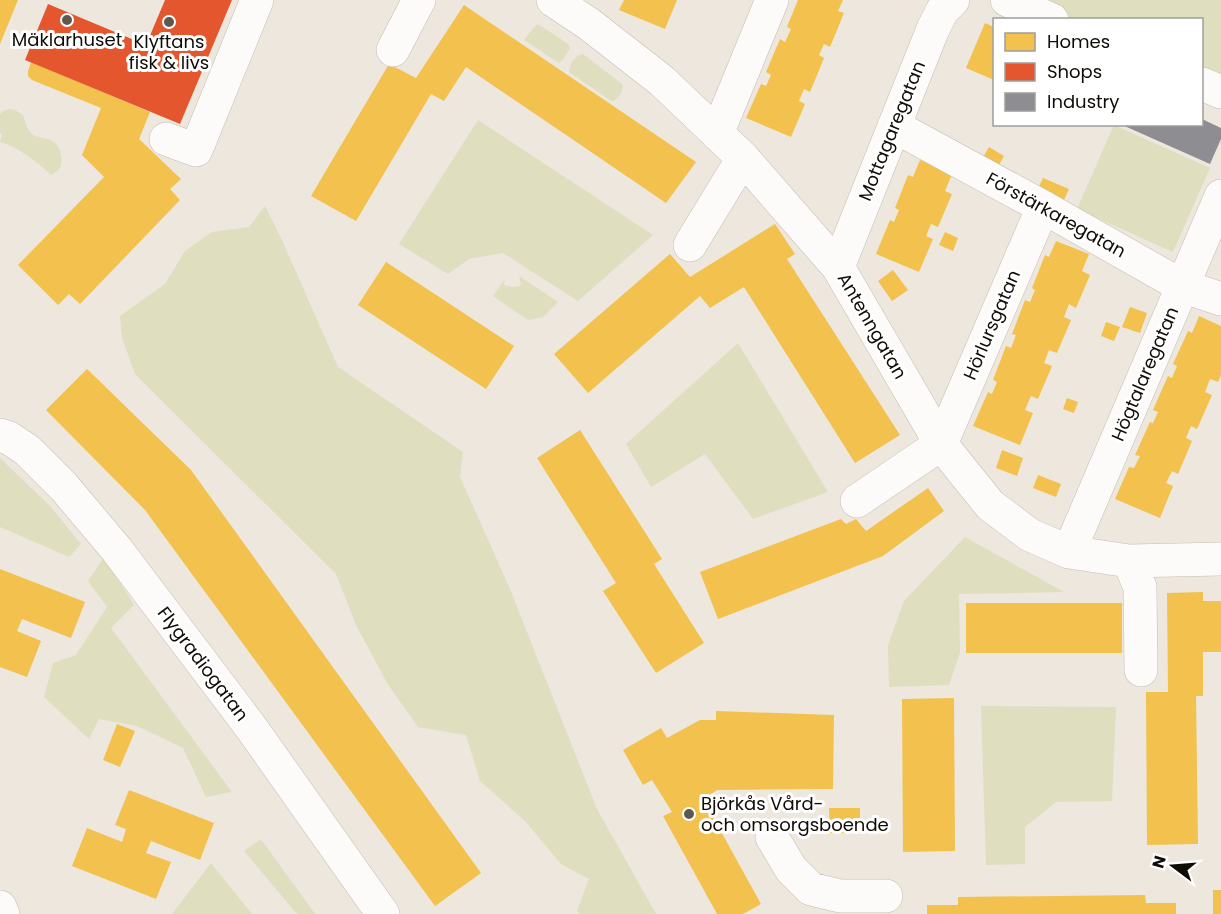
<svg xmlns="http://www.w3.org/2000/svg" width="1221" height="914" font-family="Poppins,sans-serif">
	<rect width="100%" height="100%" fill="#ede7dd"/>
	<!-- green -->
	<path fill="#dfdebf" d="M1017,0h204v89l-19,-8v-61l-140,-1z
		M538,24l30,20 2,4 -6,10 -5,5 -35,-23 11,-14z
		M583,54l39,30 1,3c-1,5 -4,11 -10,14l-3,-1 -41,-28c0,-7 6,-17 14,-18z
		M9,109l6,1 8,5c2,6 3,13 8,18 6,6 16,4 23,9 7,5 10,20 5,27 -2,3 -6,4 -8,6 -15,-14 -31,-27 -51,-33l2,-8 -2,-1v-19l3,-3z
		M478,120l175,115 -75,66 -75,-48 -34,6 -21,15 -49,-30z
		M1114,125l96,43 -37,84 -96,-43z
		M265,206l16,32 57,129 125,85 -3,25 50,112 87,220 59,105h-77l-2,-3 12,-32 -28,-15 -35,-42 -46,-41 -14,-46 -48,-8 -31,-44 -31,-58 -20,-51 -201,-200 -13,-36 -2,-22 45,-32 20,-33 27,-19 37,-5z
		M519,276l39,26 -15,15 -15,3 -35,-24 12,-17 -1,6c5,2 11,3 16,1l1,-3z
		M738,343l90,149 -75,27 -48,-65 -54,33 -25,-43z
		M0,458l50,48 31,38 -12,13 -69,-30z
		M965,537l99,55 -105,2 1,59 -11,32 -60,2 -1,-42 16,-44z
		M104,557l30,48 -23,23 121,164 -26,5 -23,-49 -46,-22 -38,-7 -10,20 -45,-42 9,-34 23,-8 31,-48 -19,-26z
		M981,706l135,1 -4,94 -56,1 -31,25v37l-39,1z
		M261,839l54,75h-18l-53,-63z
		M211,863l41,51h-80z"/>
	<!-- homes -->
	<path fill="#f2c14e" d="M0,0h18l-18,44z
		M624,0h53l-12,29 -46,-19z
		M798,0h45l-5,11 6,2 -14,34 -6,-3 -5,11 5,3 -14,34 -6,-3 -5,12 6,3 -14,33 -45,-19 15,-34 5,2 5,-11 -5,-3 14,-33 5,3 6,-13 -4,-2z
		M464,5l232,157 -30,41 -200,-136 -22,34 -13,-7 -75,127 -45,-25 78,-132 27,14z
		M985,23l9,4v53l-28,-12z
		M31,62l119,50 -11,27 42,40 -11,10 10,11 -100,104 -11,-10 -11,11 -40,-40 86,-88 -22,-22 19,-47 -69,-28 -4,-4v-5z
		M989,147l15,9 -7,13 -16,-8z
		M920,160l32,14 -7,17 7,3 -14,33 -7,-3 -5,12 7,3 -14,33 -43,-18 14,-34 4,2 5,-12 -4,-2 13,-33 5,2z
		M1043,178l26,11 -6,13 -26,-11z
		M775,224l20,30 -8,5 113,176 -45,28 -111,-176 -34,21 -10,-12 -112,97 -34,-39 116,-100 20,23z
		M945,232l13,6 -5,13 -14,-6z
		M1056,241l33,13 -7,17 8,4 -14,33 -7,-4 -5,13 7,3 -14,33 -8,-3 -5,13 8,3 -14,33 -7,-3 -6,14 8,3 -13,32 -47,-19 15,-34 4,2 5,-12 -4,-2 13,-34 5,2 5,-13 -4,-1 13,-34 5,2 5,-12 -3,-2 13,-33 4,2z
		M386,262l128,84 -28,43 -128,-84z
		M893,270l15,20 -16,11 -14,-20z
		M1130,307l17,6 -7,20 -18,-6z
		M1199,316l22,10v49l-3,7 -8,-3 -5,13 7,3 -15,34 -6,-3 -5,12 6,3 -14,33 -6,-3 -6,12 7,3 -13,32 -45,-19 14,-32 5,1 6,-12 -5,-1 15,-33 3,1 5,-11 -5,-2 15,-34 4,2 5,-12 -4,-2 15,-33 4,2z
		M1106,322l14,5 -6,14 -13,-5z
		M87,369l104,101 290,403 -46,33 -290,-396 -99,-100z
		M1067,398l11,4 -4,11 -11,-4z
		M580,430l82,129 -8,5 50,79 -48,30 -53,-82 13,-8 -79,-125z
		M1002,450l21,8 -6,18 -21,-8z
		M1038,475l23,9 -5,13 -23,-9z
		M928,488l16,23 -61,45 -165,63 -18,-47 141,-53 5,5 10,-5 10,12z
		M0,569l85,33 -14,36 -49,-19 -5,12 24,10 -14,36 -27,-10z
		M1203,592v9h18v51h-18v44h-7l2,148 -51,1 -1,-153h22l-1,-99z
		M966,603h156v50h-156z
		M954,698l1,153 -52,1 -1,-153z
		M716,711l118,4 -1,74 -116,1 -14,9 58,105 -18,10h-26l-54,-98 9,-4 -20,-32 -9,5 -20,-35 38,-22 6,10 33,-18h16z
		M117,724l18,7 -15,36 -17,-7z
		M129,790l85,33 -14,37 -49,-19 -5,12 25,9 -15,37 -84,-33 15,-38 35,14 4,-13 -11,-4z
		M829,808h31v25h-30z
		M1213,890h8v24h-8z
		M1145,895l1,8h30v11h-249v-9h31v-8z"/>
	<!-- shops -->
	<path fill="#e4572e" d="M165,0h67l-52,124 -155,-64 23,-56 98,41z"/>
	<!-- industry -->
	<path fill="#8d8d92" d="M1202,119l19,9v11l-11,25 -90,-40h82z"/>
	<g fill="none" stroke-linecap="round" stroke-linejoin="round">
		<defs>
			<path id="minor" d="M553,0l36,24 73,57 81,77 95,109 103,177 49,61 40,30 39,17 60,9 92,-2
				M1007,0l45,20
				M393,50l26,-50
				M1202,84l19,8
				M894,126l149,81 139,79 39,13
				M717,134l55,-134
				M166,139l30,11 61,-150
				M690,245l53,-87
				M838,267l95,-238 9,-18 11,-11
				M0,435l9,3 18,12 37,37 53,63 133,176 133,188
				M857,501l84,-57 102,-237
				M1069,552l152,-356
				M1129,561l11,26 1,83
				M772,837l19,32 20,20 29,7h46
				M0,907l3,7"/>
		</defs>
		<!-- minor casing -->
		<use href="#minor" stroke="#c2bdb5" stroke-width="34"/>
		<!-- minor -->
		<use href="#minor" stroke="#fcfbfa" stroke-width="33"/>
	</g>
	<!-- markers -->
	<g fill="#5d5951" stroke="#fff" stroke-width="2">
		<circle cx="67" cy="20" r="6"/>
		<circle cx="169" cy="22" r="6"/>
		<circle cx="689" cy="814" r="6"/>
	</g>
	<g text-anchor="middle" stroke-width="6" stroke-linejoin="round" paint-order="stroke">
		<!-- poi labels -->
		<g font-size="18" fill="#0f0c06" stroke="#fff">
			<text x="67" y="46">Mäklarhuset</text>
			<text x="169" y="48">Klyftans<tspan x="169" dy="21">fisk &amp; livs</tspan></text>
			<text x="701" y="810" text-anchor="start">Björkås Vård-<tspan x="701" dy="21">och omsorgsboende</tspan></text>
		</g>
		<!-- street labels -->
		<g font-size="18" fill="#0f0c06" stroke="#fff">
			<text transform="translate(892 131) rotate(-68)" y="6">Mottagaregatan</text>
			<text transform="translate(1056 215) rotate(29)" y="6">Förstärkaregatan</text>
			<text transform="translate(992 325) rotate(-67)" y="6">Hörlursgatan</text>
			<text transform="translate(872 326) rotate(60)" y="6">Antenngatan</text>
			<text transform="translate(1145 374) rotate(-67)" y="6">Högtalaregatan</text>
			<text transform="translate(203 664) rotate(53)" y="6">Flygradiogatan</text>
		</g>
	</g>
	<!-- legend -->
	<rect x="993" y="18" width="210" height="108" fill="#ffffff" stroke="#9f9e9b" stroke-width="1.5"/>
	<rect x="1005" y="33" width="30" height="18" fill="#f2c14e" stroke="#9f9e9b" stroke-width="1.5"/>
	<text x="1047" y="48" font-size="18" fill="#0f0c06">Homes</text>
	<rect x="1005" y="63" width="30" height="18" fill="#e4572e" stroke="#9f9e9b" stroke-width="1.5"/>
	<text x="1047" y="78" font-size="18" fill="#0f0c06">Shops</text>
	<rect x="1005" y="93" width="30" height="18" fill="#8d8d92" stroke="#9f9e9b" stroke-width="1.5"/>
	<text x="1047" y="108" font-size="18" fill="#0f0c06">Industry</text>
	<!-- north arrow -->
	<g transform="translate(1173 866) rotate(286)" stroke="#ffffff" stroke-width="4.5" paint-order="stroke">
	<path d="M0-4.5L10 22L0 15L-10 22Z" fill="#0f0c06"/>
	<text y="-9" font-size="16" font-weight="bold" text-anchor="middle" fill="#0f0c06">N</text>
	</g>
</svg>
